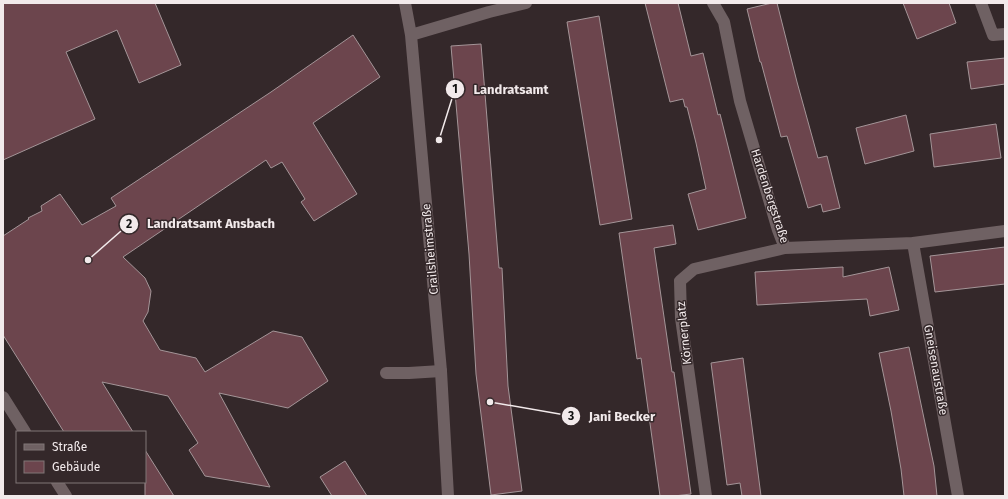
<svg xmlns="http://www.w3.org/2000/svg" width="1008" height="499" font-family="'Fira Sans',sans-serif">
	<rect width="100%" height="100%" fill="#34282a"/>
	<!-- building -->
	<path fill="#6c454d" stroke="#a49598" d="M3,3h152l26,62 -42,18 -22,-53 -51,22 29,67 -92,41z
		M645,3h33l13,53 12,-3 15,62 2,-1 26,104 -48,12 -10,-36 18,-5 -10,-46 -9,-36h-2l-2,-8 -13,3z
		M772,3h5l20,79 21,76 9,-2 13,52 -17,4 -2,-8 -13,4 -21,-72 -6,1 -20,-75h-1l-13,-53z
		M903,3h46l7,20 -39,16z
		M599,16l33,203 -32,6 -33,-203z
		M353,35l27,42 -67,46 44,71 -43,27 -13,-19 4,-3 -23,-37 -11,6 -5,-8 -143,97 22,21 6,13 -3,21 -5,9 17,29 36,8 9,14 68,-41 29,6 26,44 -40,27 -69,-15 51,94 -65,-11 -16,-26 9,-7 -30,-47 -66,-14 31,50h-69l-61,-97v-99l26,-17 -1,-1 14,-7 -1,-5 19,-12 22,31 34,-19 -5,-8 160,-106z
		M481,44l18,224h3l6,118 14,105 -31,4 -15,-121 -7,-120 -18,-208z
		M1005,58v26l-34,5 -4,-27z
		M906,115l8,36 -49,13 -9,-36z
		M996,124l5,34 -67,9 -4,-33z
		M673,225l3,19 -22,4 18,124h2l17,122 -17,2h-14l-19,-138 -4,1 -18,-126z
		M1005,247v37l-70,8 -5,-36z
		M843,267v10l46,-10 10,43 -29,6 -3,-17 -110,6 -2,-33z
		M909,347l25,119 3,30h-33l-3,-27 -10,-58 -12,-58z
		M743,358l18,138h-19l-2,-13 -13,2 -16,-122z
		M145,450l29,46h-29z
		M345,461l22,35h-35l-12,-19z"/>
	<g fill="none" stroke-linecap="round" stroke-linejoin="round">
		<!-- lane -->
		<path stroke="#6f6163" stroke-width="12" d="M386,373h23l32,-2"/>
		<!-- street -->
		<path stroke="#6f6163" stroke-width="12" d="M405,3l6,32 30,336 7,125
			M713,3l11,19 16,79 38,129 7,18
			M981,3l12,32 12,-1
			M411,35l78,-23 37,-9
			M913,243l45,253
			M3,397l22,35
			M57,482l9,14
			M706,496l-25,-178 -1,-37 14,-12 91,-21 128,-5 92,-12"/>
	</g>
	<g text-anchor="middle" stroke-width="3" stroke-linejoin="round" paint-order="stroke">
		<!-- street labels -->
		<g font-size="12" fill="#f2eaeb" stroke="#34282a">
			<text transform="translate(770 196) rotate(72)" y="4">Hardenbergstraße</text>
			<text transform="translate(430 249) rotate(-95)" y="4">Crailsheimstraße</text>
			<text transform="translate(684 333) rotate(-96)" y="4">Körnerplatz</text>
			<text transform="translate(936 370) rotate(80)" y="4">Gneisenaustraße</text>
		</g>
	</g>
	<!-- callouts -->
	<path fill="none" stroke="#f2eaeb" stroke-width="1.5" d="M439 140L455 89M88 260L129 224M490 402L571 416"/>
	<g fill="#f2eaeb" stroke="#34282a" stroke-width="1.5">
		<circle cx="439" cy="140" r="4"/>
		<circle cx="88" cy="260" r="4"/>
		<circle cx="490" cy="402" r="4"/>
		<circle cx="455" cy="89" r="10"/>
		<circle cx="129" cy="224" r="10"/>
		<circle cx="571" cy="416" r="10"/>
	</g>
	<g font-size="12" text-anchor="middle" font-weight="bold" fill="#111">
		<text x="455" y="93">1</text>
		<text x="129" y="228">2</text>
		<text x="571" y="420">3</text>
	</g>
	<g font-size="13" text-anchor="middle" font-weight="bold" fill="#f2eaeb" stroke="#34282a" stroke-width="3" stroke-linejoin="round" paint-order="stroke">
		<text x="511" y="94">Landratsamt</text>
		<text x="211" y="228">Landratsamt Ansbach</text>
		<text x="622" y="421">Jani Becker</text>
	</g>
	<!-- border -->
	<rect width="1008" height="499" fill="none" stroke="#f2eaeb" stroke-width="8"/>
	<!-- legend -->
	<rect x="16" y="431" width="130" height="52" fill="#34282a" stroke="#807677"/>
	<rect x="24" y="444" width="20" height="6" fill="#6f6163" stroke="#807677"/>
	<text x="52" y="451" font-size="12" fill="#f2eaeb">Straße</text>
	<rect x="24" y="461" width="20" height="12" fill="#6c454d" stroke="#807677"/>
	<text x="52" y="471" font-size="12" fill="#f2eaeb">Gebäude</text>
</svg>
